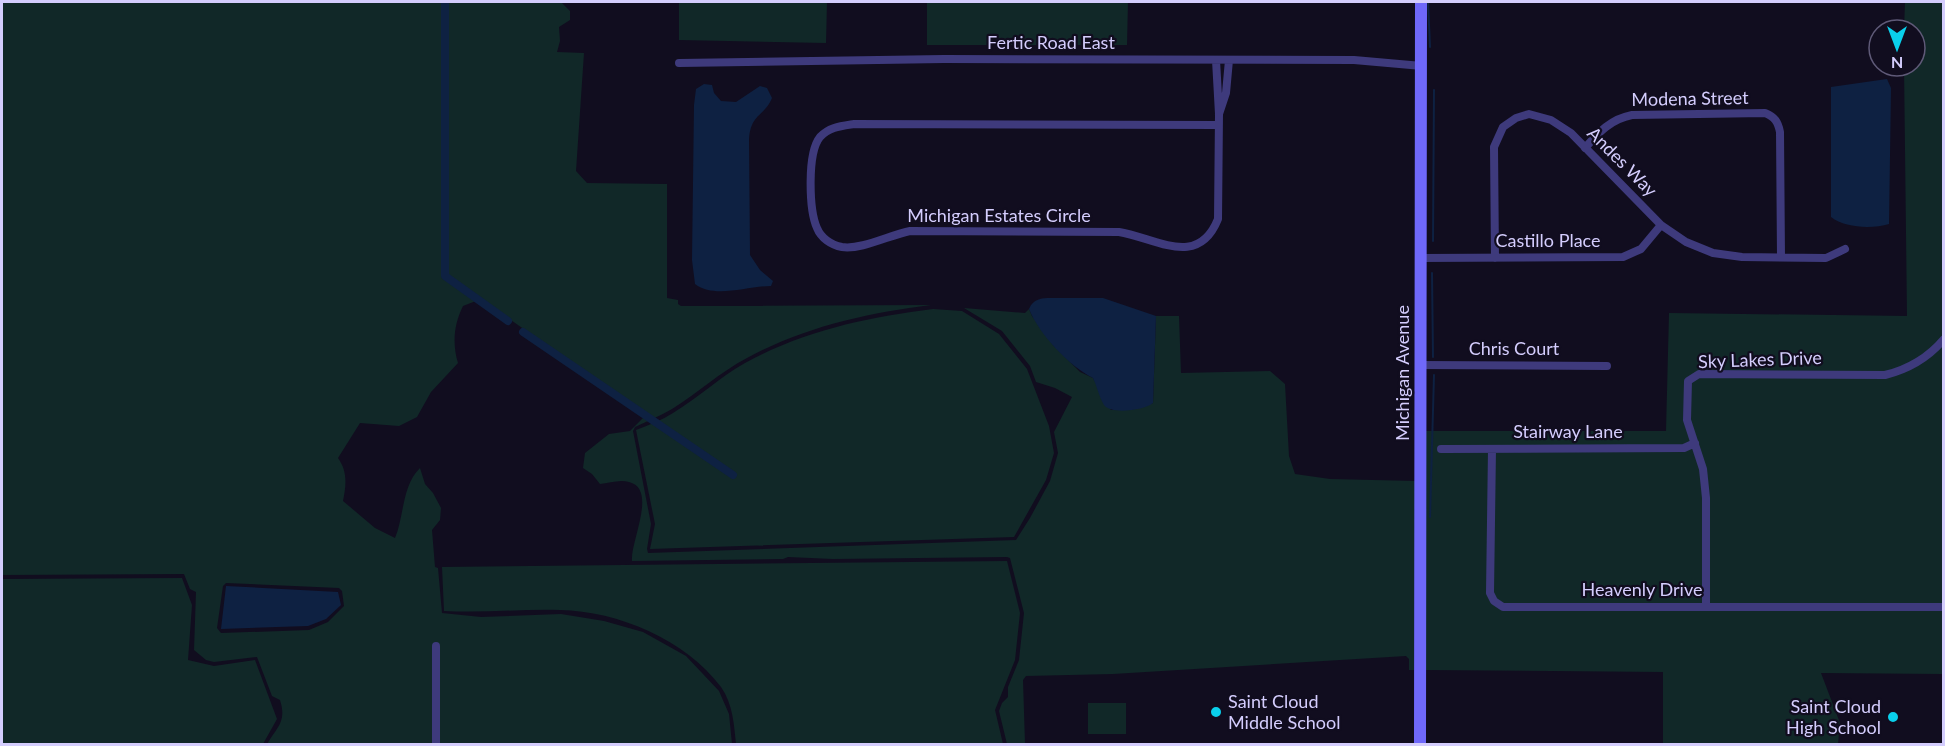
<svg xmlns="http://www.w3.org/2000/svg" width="1945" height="746" font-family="Lato,sans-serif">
	<rect width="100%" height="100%" fill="#110d1f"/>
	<!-- green -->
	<path fill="#112828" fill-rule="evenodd" d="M2,2h559l9,9v9l-11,7 1,14 -3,11 27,1 -8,118 11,12 80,1v114l11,2v4l3,2 250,-1c-64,8 -127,22 -184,53 -27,14 -49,35 -75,51 -12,7 -25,12 -37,18l-2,4 18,93 -4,25 1,4 368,-13 14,-22 20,-37 8,-28 -4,-21 18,-35 -17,-9 -19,-6 -6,-16 -28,-35 -38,-23 61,5 4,-4 3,7 22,30 26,26 13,6 18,32h19l23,-7 3,-87h23l2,57 89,-2 15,13 4,72 6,18 35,5 86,2 -2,189h-5v-11l-3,-3 -293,18 -87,2 -3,4 2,64h-18l-8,-33 3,-8 6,-6v-10l11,-27 5,-47 -14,-55 -3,-1 -174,2 -45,-2 -5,2 -151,2c-2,-19 26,-72 -3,-79 -9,-3 -20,1 -29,2l-8,-10 -9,-6 2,-15 24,-19 21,-3 16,-16 -165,-116 -18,7c-9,18 -11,37 -5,57l-27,29 -14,25 -18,9 -39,-3 -22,35c10,14 8,28 5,43l32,27 20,10c9,-21 7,-53 25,-70l5,16 8,9 8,15 -1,12 -8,10 3,37 3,1 4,45 39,4 80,-3 43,7 39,11 43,24 33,35 10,23 3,30h-465c10,-17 20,-22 13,-44l-8,-4 -15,-39 -43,5 -8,-2 -12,-10 2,-58 -6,-3 -6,-15 -182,1zM226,583l113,5 3,3 2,15 -16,16 -19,8 -88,3 -4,-5 6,-42z
		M679,2h148l-1,41 -147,-3z
		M927,2h201l-1,43h-200z
		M1905,2h38v672l-122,-1 19,50 -2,21h-175v-72l-239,-2v-239h242l3,-118 238,3 -3,-250h11v-36h-11z
		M933,309l29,2 37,23 28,35 22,57 5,27 -8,27 -32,57 -364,12 5,-25 -19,-94c13,-5 26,-10 37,-17 25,-15 47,-36 72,-50 58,-32 123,-46 188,-54z
		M1007,561l13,52 -5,47 -20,50 8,34h-267c-2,-19 -3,-40 -15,-57 -35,-47 -103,-76 -161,-77 -39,-1 -77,3 -116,1l-2,-44z
		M182,578l10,27 -4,55 26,6 41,-6 22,59 -14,25h-261v-165z
		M1088,703h38v31h-38z"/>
	<!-- water -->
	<path fill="#0e2142" d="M1887,79l4,9 -2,136c-17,5 -44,4 -58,-7v-130z
		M704,84l8,1 2,8 7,8 15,1 24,-16 7,2 5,10c-8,19 -21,15 -23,41l1,116 10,15 13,11 -2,5c-24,0 -56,13 -76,-2l-3,-24 2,-155 2,-16z
		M1056,298h47l53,18 -3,87c-8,7 -42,12 -49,2 -5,-8 -7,-19 -11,-27 -24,-12 -54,-44 -64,-69 5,-12 15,-11 27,-11z
		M226,586l112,6 3,13 -15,14 -18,7 -87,3z"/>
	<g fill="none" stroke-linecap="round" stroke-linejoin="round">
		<!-- stream -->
		<path stroke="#0e2142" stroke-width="2" d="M1428,2l2,45
			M1433,241l1,-151
			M1432,273l1,84
			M1430,517l4,-142"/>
		<!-- canal -->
		<path stroke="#0e2142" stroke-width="8" d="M445,2v274l63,45
			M523,332l210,143"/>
		<!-- street -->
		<path stroke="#3e3a7c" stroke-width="8" d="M1216,60l3,54 -1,105c-20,50 -62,19 -99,13l-209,-1c-20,4 -49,19 -68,16 -11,-2 -21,-9 -25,-19 -8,-18 -10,-75 3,-91 9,-10 21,-11 34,-13l364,1
			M679,63l265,-4 410,1 68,6
			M1219,114l7,-21 3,-33
			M1585,148c14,-16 26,-29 47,-33l133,-2c10,4 13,9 15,19l1,125
			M1421,258l202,-1 18,-8 20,-24
			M1495,258l-1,-111 9,-20 13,-9 13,-4 22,6 20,13 90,92 25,17 27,11 29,4 84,1 19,-9
			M1420,365l187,1
			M1441,449l243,-1 11,-5
			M1492,449l-2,144 4,8 9,6h441
			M1706,607v-109l-3,-29 -16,-49 1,-39 11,-7 186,1c24,-6 43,-17 59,-36
			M436,744v-98"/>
		<!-- secondary -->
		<path stroke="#6f68f9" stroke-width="12" d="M1420,744l1,-742"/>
	</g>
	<!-- markers -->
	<g fill="#0ad0ec" stroke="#110d1f" stroke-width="2">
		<circle cx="1216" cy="712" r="6"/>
		<circle cx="1893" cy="717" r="6"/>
	</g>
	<g text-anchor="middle" stroke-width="4.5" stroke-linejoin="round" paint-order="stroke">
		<!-- street labels -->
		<g font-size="18" fill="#d4cdfd" stroke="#110d1f">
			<text x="1051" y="49">Fertic Road East</text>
			<text transform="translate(1690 99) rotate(-1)" y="6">Modena Street</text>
			<text transform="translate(1622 162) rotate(45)" y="6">Andes Way</text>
			<text x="999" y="222">Michigan Estates Circle</text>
			<text x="1548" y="247">Castillo Place</text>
			<text x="1514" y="355">Chris Court</text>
			<text transform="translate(1760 360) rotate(-2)" y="6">Sky Lakes Drive</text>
			<text transform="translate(1403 373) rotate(-90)" y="6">Michigan Avenue</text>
			<text x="1568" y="438">Stairway Lane</text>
			<text x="1642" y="596">Heavenly Drive</text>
		</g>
		<!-- poi labels -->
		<g font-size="18" fill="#d4cdfd" stroke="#110d1f" text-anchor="start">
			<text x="1228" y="708">Saint Cloud<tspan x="1228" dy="21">Middle School</tspan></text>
			<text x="1881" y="713" text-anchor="end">Saint Cloud<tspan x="1881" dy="21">High School</tspan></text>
		</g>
	</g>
	<!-- border -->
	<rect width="1945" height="746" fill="none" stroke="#d4cdfd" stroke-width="6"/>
	<!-- north arrow -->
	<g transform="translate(1897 48) rotate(180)"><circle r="28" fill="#110d1f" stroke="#5f5a78" stroke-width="1.5"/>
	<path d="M0-4.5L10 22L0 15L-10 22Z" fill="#0ad0ec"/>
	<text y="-9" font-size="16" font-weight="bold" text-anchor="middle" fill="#d4cdfd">N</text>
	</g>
</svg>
